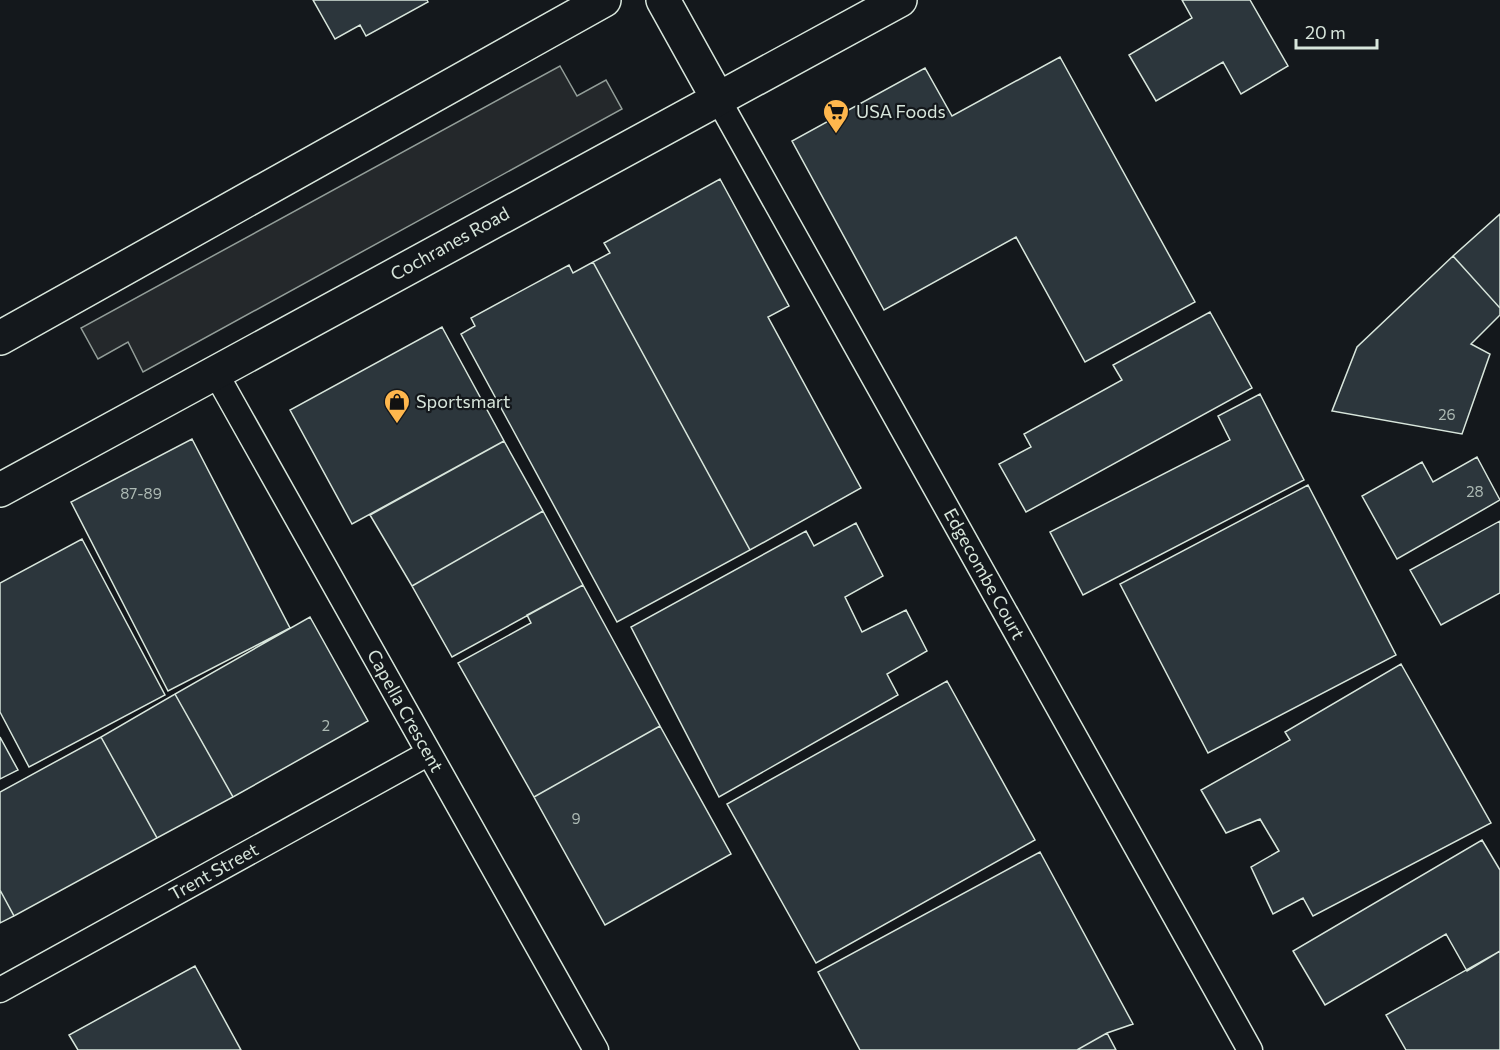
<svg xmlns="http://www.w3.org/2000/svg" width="1500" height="1050" font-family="Commissioner,sans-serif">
	<rect width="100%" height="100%" fill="#14181c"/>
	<!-- parking -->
	<path fill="#24282b" stroke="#939e99" stroke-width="1.5" d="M560,66l17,30 29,-16 16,29 -479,263 -15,-30 -30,17 -17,-31z"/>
	<!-- building -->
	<path fill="#2c363c" stroke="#d8e6dc" stroke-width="1.5" d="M313,0h114l1,2 -62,34 -6,-11 -25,14z
		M1182,0h68l38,66 -47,28 -18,-32 -67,39 -27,-46 63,-37z
		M1060,57l135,245 -110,60 -69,-125 -132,73 -92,-169 133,-73 27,48z
		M720,179l69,127 -21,11 93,171 -111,62 -157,-288 17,-9 -6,-10z
		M1500,214v94l-47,-52z
		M1453,256l47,52v7l-29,29 19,10 -28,80 -130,-23 25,-64z
		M593,262l157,288 -133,72 -156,-288 14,-8 -4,-8 98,-53 4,8z
		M1210,312l42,76 -226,124 -27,-48 32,-17 -7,-13 98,-54 -9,-15z
		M442,327l62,114 -152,83 -62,-114z
		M1260,394l44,86 -221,115 -33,-63 180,-92 -12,-24z
		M192,439l98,189 -122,63 -97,-189z
		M504,441l39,70 -131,75 -42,-71z
		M1477,457l23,43 -103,59 -35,-63 60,-34 11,20z
		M1308,485l88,170 -188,98 -88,-169z
		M543,511l40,74 -131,72 -40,-71z
		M1500,521v72l-59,32 -31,-55z
		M856,523l27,53 -38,21 17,35 44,-22 21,41 -40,23 11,21 -179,102 -88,-170 175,-96 8,15z
		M82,539l83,156 -136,72 -29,-55v-129z
		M583,585l77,141 -126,71 -76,-134 73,-40 -4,-8z
		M310,617l58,104 -135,76 -58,-103z
		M1401,664l90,159 -178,93 -10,-18 -30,16 -22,-47 28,-16 -19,-32 -34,14 -25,-43 89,-50 -5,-8z
		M947,681l88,159 -219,123 -89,-159z
		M175,694l58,103 -76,41 -56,-101z
		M660,726l71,128 -126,71 -71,-128z
		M0,737l18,33 -18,9z
		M101,737l56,101 -143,78 -14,-26v-98z
		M1482,840l18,30v81l-33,20 -21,-37 -121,71 -32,-54z
		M1040,852l93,172 -26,9 -30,17h-217l-42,-78z
		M0,890l14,26 -14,7z
		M1500,951v99h-94l-20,-35z
		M195,966l46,84h-163l-9,-15z
		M1107,1033l9,17h-39z"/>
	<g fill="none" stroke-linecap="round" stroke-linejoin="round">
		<defs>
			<path id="street" d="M718,99l532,951
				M215,372l381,678
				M0,990l429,-237"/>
			<path id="secondary" d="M663,0l55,99
				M0,338l604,-338
				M0,490l900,-490"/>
		</defs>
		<!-- street casing -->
		<use href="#street" stroke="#d8e6dc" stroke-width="27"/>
		<!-- secondary casing -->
		<use href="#secondary" stroke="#d8e6dc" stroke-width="36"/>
		<!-- street -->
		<use href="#street" stroke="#14181c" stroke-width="24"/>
		<!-- secondary -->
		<use href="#secondary" stroke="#14181c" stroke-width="33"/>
	</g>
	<!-- icons -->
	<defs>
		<symbol id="supermarket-pin" viewBox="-11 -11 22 30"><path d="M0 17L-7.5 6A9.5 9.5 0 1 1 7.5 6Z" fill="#ffb74d" stroke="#14181c"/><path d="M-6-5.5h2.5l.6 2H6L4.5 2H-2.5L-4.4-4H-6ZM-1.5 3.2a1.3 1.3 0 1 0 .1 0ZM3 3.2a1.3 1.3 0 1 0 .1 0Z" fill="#111"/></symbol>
		<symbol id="shop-pin" viewBox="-11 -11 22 30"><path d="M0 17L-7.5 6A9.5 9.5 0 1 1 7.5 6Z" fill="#ffb74d" stroke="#14181c"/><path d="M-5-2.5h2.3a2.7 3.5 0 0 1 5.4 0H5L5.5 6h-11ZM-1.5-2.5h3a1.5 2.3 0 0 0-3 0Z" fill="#111"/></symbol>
	</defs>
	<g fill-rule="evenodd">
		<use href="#supermarket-pin" x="821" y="97" width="30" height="40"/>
		<use href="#shop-pin" x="382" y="387" width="30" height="40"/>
	</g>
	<g text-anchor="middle" stroke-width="4.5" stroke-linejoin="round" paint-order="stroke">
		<!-- number labels -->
		<g font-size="15" fill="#adbab4">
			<text x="1447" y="420">26</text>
			<text x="1475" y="497">28</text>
			<text x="141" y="499">87-89</text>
			<text x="326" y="731">2</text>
			<text x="576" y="824">9</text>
		</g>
		<!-- poi labels -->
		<g font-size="18" fill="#d8e6dc" stroke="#14181c" text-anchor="start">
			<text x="856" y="118">USA Foods</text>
			<text x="416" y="408">Sportsmart</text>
		</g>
		<!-- street labels -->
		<g font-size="18" fill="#d8e6dc" stroke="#14181c">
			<text transform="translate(450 244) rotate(-29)" y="6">Cochranes Road</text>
			<text transform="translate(984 574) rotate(61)" y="6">Edgecombe Court</text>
			<text transform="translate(405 711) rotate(61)" y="6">Capella Crescent</text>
			<text transform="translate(214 872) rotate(-29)" y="6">Trent Street</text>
		</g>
	</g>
	<!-- scale -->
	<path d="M1296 39v9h81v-9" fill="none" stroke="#d8e6dc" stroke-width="3"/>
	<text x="1305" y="39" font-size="18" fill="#d8e6dc" stroke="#14181c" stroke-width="4.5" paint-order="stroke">20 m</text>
</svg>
